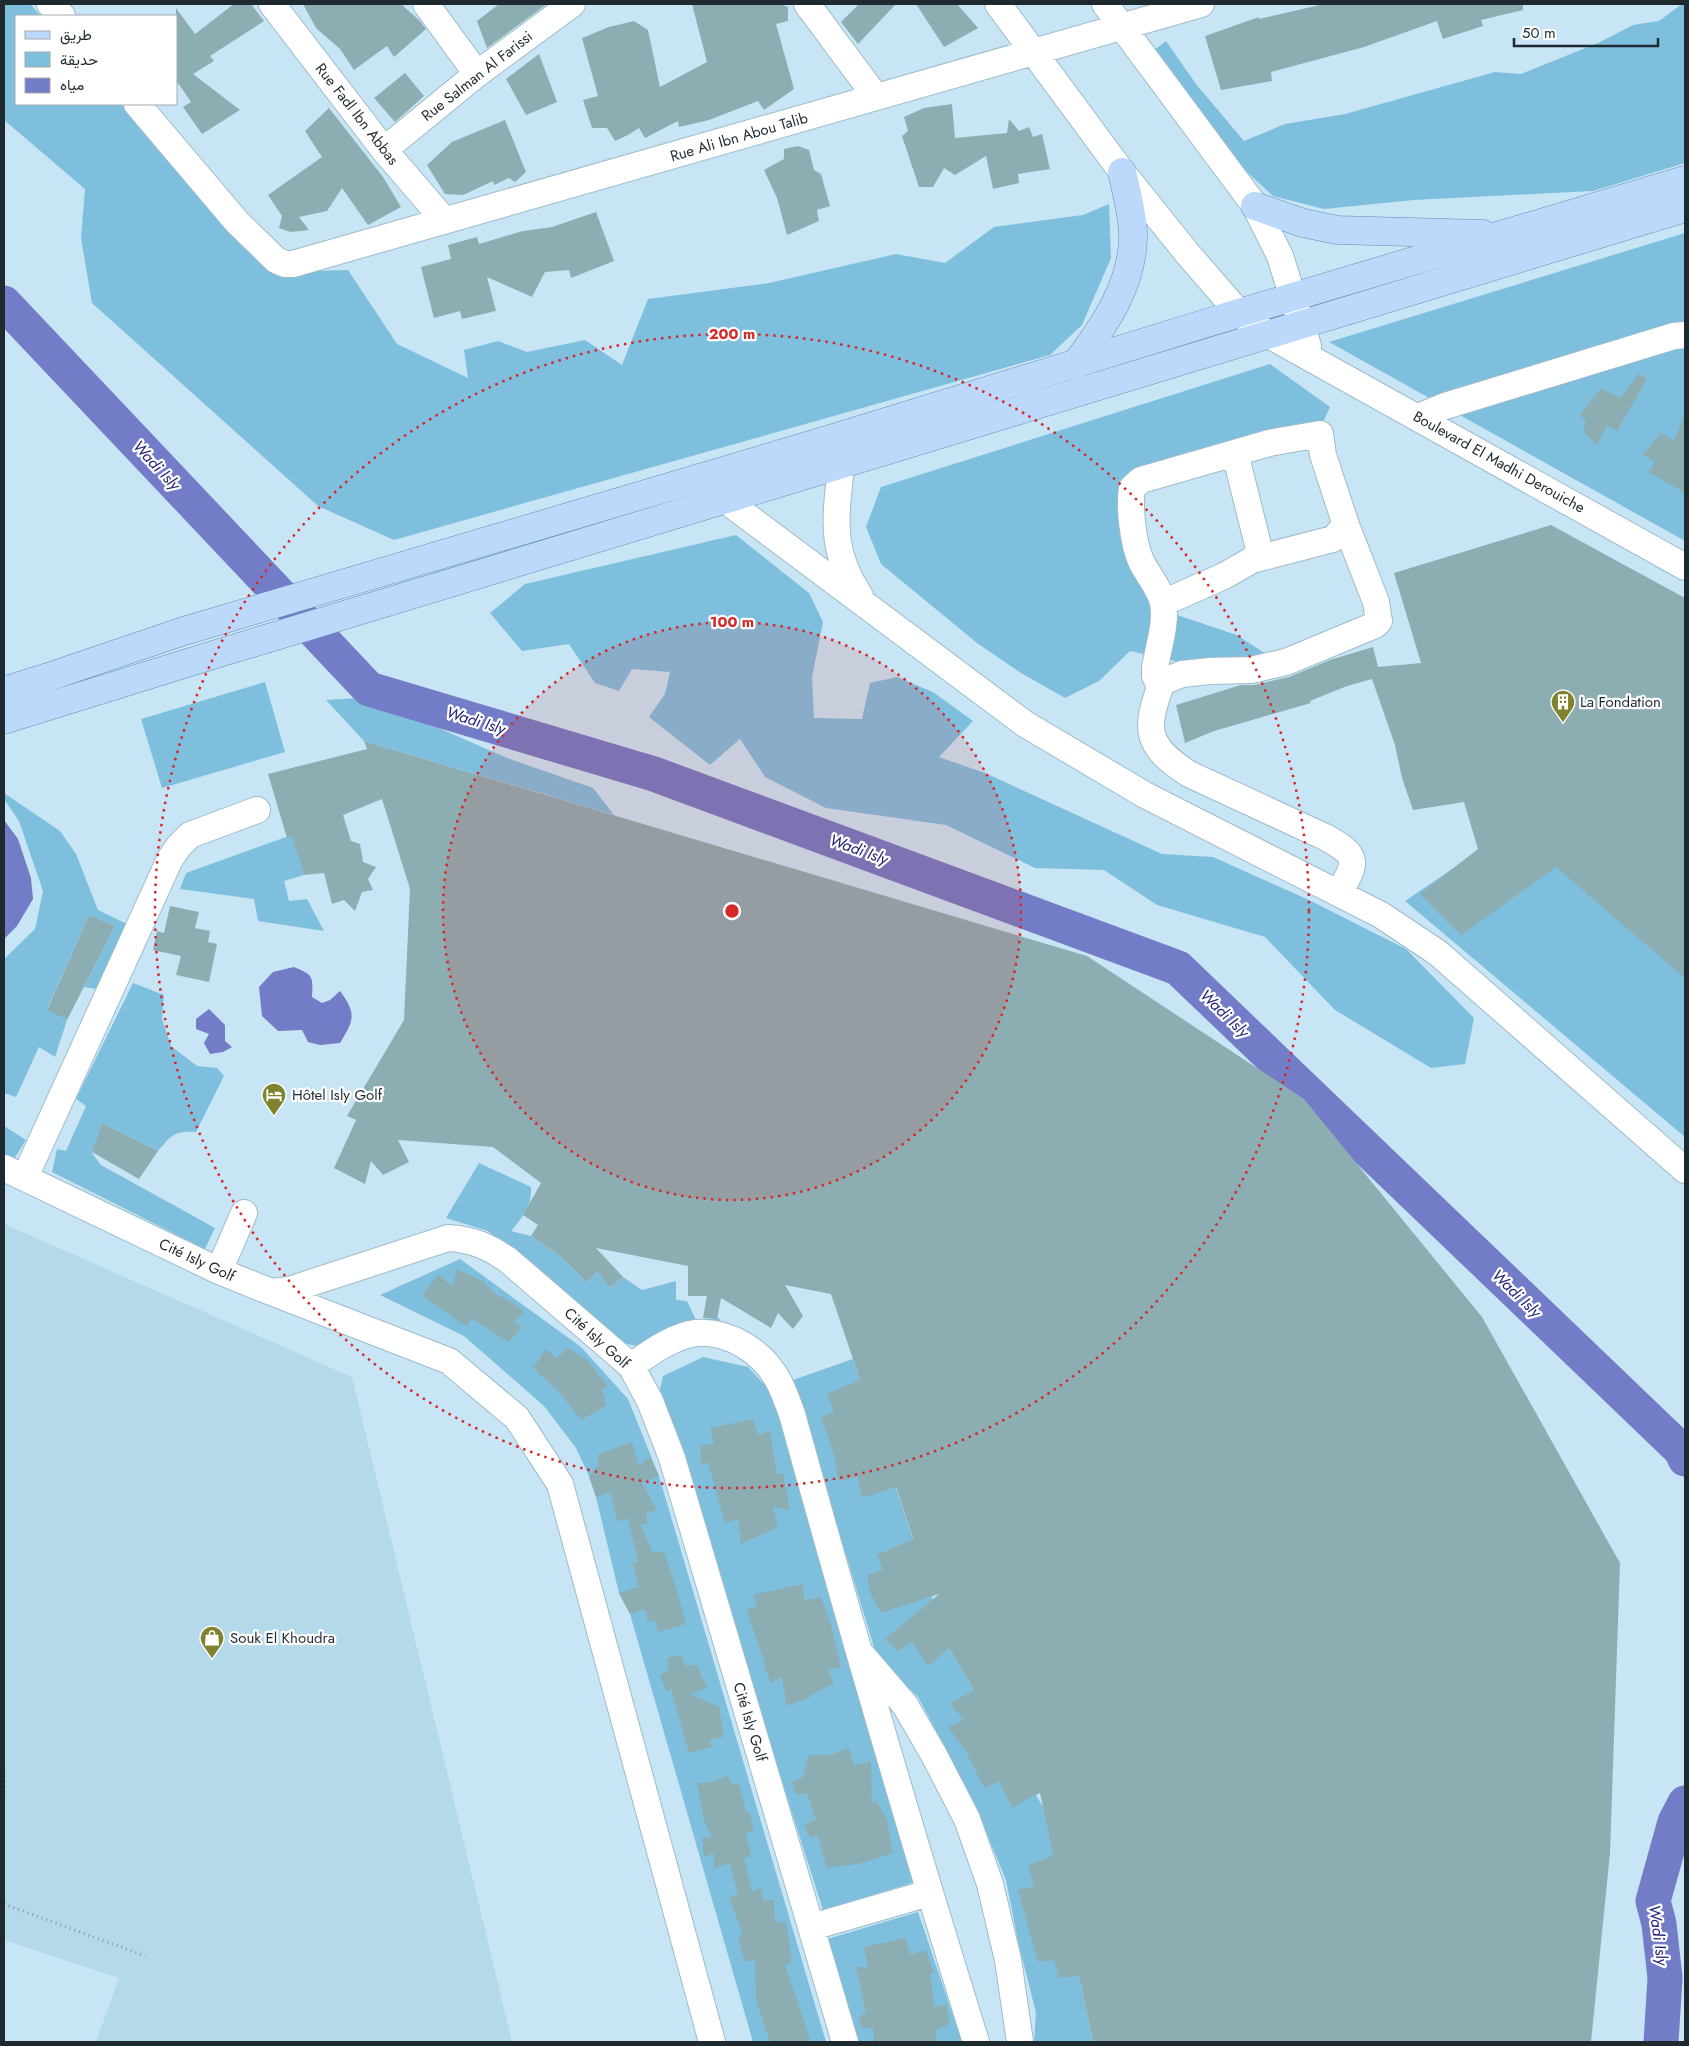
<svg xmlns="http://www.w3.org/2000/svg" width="1689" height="2046" font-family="Jost,Vazirmatn,sans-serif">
	<rect width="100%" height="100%" fill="#c7e5f4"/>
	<!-- built -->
	<path fill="#b4d9eb" d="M4,1224l348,153 160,665h-416l23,-64 -115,-38z"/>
	<!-- green -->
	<path fill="#7fbfde" d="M4,4h26l11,12h-25v88h104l22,18 138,150 68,-2 49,74 71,34 -4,-28 34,-9 29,11 58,-12 37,25 26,-66 121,-16 127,-29 49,9 49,-36 89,-12 26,-11 2,54 -29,67 -32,30 -656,185 -76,-34 -226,-203 -11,-65 4,-49 -81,-69z
		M1682,4h3v159l-92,28 -179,9 -90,9 -51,-13 -48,-44 -71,-102 12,-9 30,43 48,57 41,-17 60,-10 150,-42 26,2 77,-31 35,-18 26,-4z
		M1685,233v308l-356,-199z
		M1270,364l60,43 -9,20 -194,69 44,117 66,22 35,23 -93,4 -49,-11 -31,30 -34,17 -44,-25 -44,-30 -96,-79 -15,-37 15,-40z
		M736,535l73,58 14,29 -11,55 2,41 48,1 8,-36 27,-6 36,15 40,29 -34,36 46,16 177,81 51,3 98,44 95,48 68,69 -9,46 -34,4 -96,-58 -70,-73 -108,-32 -53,-35 -69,-2 -89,-43 -120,-17 -61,-31 -25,-38 -30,26 -61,-48 16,-23 5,-22 -38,-3 -13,22 -24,-8 -26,-39 -47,7 -32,-38 35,-29z
		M265,682l20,70 -123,36 -21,-69z
		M358,698l83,31 66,29 86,30 21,27 -250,-74 -38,-41z
		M1676,778l9,4v355l-280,-236 87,-59z
		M4,793l56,38 16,23 22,56 31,15 -33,64 -12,-2 31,-61 -26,-11 -42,94 20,11 -12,37 -16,-10 -23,50 -12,-4v-134l31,-30 8,-38 -24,-70 -15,-22z
		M314,827l-18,21 8,27 -20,6 5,20 18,-2 17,32 -66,-10 -4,-22 -74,-10 6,-16z
		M133,983l31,12 -2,24 9,27 26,20 20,2 7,8 -28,56c-22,-1 -24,3 -38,19l-56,-28 -10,30 9,12 114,63 -10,21 -153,-77 5,-23 9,2 20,-45 -10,-7z
		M4,1126l22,14 -12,19 -10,-5z
		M479,1163l52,24c1,20 -8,29 -20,44l20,5 30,21 26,26 10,-12 13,17 13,-11 19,13 34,-9v19l11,1 9,19 23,-2 6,12 -84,17 -22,-5 -131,-111 -42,-13z
		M460,1259l121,88 47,52 31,77 167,566h-73l-123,-428 -11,-21 -23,-96 -7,-21 -13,-28 -32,-42 -80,-70 -84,-41z
		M703,1357l45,10 30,32 137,483 -92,28 -164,-516 4,-18z
		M853,1359l96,289 94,159 50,235h-59l2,-29 -18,-72 -12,-61 -34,-82 -54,-101 -41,-40 -84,-277z
		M918,1912l44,130h-104l-31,-103z"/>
	<!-- water -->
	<path fill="#737dc7" d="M4,820l14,19 13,39 2,21 -16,27 -13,13z
		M294,967c20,8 19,10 18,30l10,6 8,-3 10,-9c17,23 14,29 0,52l-20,2 -12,-3 -6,-12 -24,1 -16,-15 -3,-29 14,-15z
		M209,1009l16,16v16l7,6 -9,5 -13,2 -6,-11 5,-9 -13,-5v-10z"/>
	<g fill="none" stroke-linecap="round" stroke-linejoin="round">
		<!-- river -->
		<path stroke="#737dc7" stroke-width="35" d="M4,303l365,386 285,85 524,194 503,482 4,9
			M1661,2042l4,-64 -6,-54 -6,-23 22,-79 10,-19"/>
	</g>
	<!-- building -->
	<path fill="#8caeb3" d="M234,4h17l13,17 -54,35 4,5 -21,13 47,36 -38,24 -19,-27 8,-5 -13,-19 -2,1v-76l19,26z
		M303,4h98l18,16 7,9 -32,28 -7,-11 -33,24 -14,-21 -24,-21z
		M499,4h48l-60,44 -10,-27z
		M692,4h88l8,3v14l-12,3 18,65 -30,21 -6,-9 -49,19 -30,7 -1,-6 -33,17 -6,-10 -11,7 -13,6 -8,-13h-15l-9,-28 15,-4 -16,-58 27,-11 25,-6 14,9 12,57 47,-25z
		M859,4h37l-38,40 -17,-22z
		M916,4h41l21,24 -34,19z
		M1324,4h199v6l-42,10 2,6 -40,13 -6,-18 -73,26 -93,25 1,9 -51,9 -16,-54 54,-19v2z
		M539,54l18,48 -31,13 -20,-36z
		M405,73l19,23 -29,26 -21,-24z
		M952,104l3,34 52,-5 2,-14 10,12 10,-4 4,10 9,-3 8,35 -32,5 1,9 -26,6 -7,-33 -31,19 -11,-7 -11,19h-14l-17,-51 6,-5 -4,-14 20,-9z
		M329,108l54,69 18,30 -33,18 -26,-37 -15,23 -28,6 10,13 -19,2 -11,-4 3,-12 -14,-21 54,-38 -17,-26z
		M505,120l21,52 -11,10 -6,-4 -15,7 -1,-4 -30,14 -18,-1 -18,-29 25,-23z
		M798,146l11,4 5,20 7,4 9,32 -13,4 2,11 -32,14 -10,-37 -13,-28 20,-11v-10z
		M596,212l18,49 -43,17 -2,-8 -24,2 -13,25 -45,-20 9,34 -34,8 -2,-8 -26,7 -13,-51 30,-8 -3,-14 29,-8 2,7 44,-13 29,-4z
		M1639,373l8,6 -30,52 -10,-6 -10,20 -14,-13 3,-10 -6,-7 21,-27 19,10z
		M1685,413v80l-37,-21 7,-10 -12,-7 18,-23 13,9z
		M1551,525l134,73v380l-129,-111 -95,68 -41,-41 58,-45 -14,-47 -51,8 -11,-32 -7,-33 -23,-66 -25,7 -37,15 1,2 -97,28 -29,12 -9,-38 65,-20h13l35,-8 41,-17 43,-13 5,20 43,-4 -27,-90z
		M364,741l723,215 217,143 178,218 138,246 -10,290 -19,189h-498l-14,-66 -20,2 -5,-18 -16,2 -20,-72 16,-4 -6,-21 25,-9 -13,-63 -28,15 -13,-27 -15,7 -19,-38 -17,-23 16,-7 -14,-16 24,-14 -25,-42 -21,18 -16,-24 -14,9 -13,-12 54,-45 -58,19 -10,-18 -4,-20 16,-5 -6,-15 36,-16 -17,-52 -34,11 -5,-21 -18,4 -4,-18h2l-16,-46 13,-5 -7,-18 33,-14 -29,-86 -46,-9 18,31 -10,13 -15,-16 -7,15 -50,-30 -4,21 -14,-1 4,-22h-19v-30l-92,-18 27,29 -13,11 -13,-17 -10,12 -26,-26 -30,-21 7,-11 -15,-10 18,-32 -48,-36 -95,-7 11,22 -26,13 -12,-14 -6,23 -31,-16 22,-48 -9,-4 57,-96 6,-131 -28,-90 -39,16 8,26 9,3 3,18 13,5 -8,12 5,11 -11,2 -7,19 -11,-11 -12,4 -8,-31 -20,2 -12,-39 -5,2 -19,-64 99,-25z
		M170,906l29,6 -4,16 15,3 -2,11 9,2 -8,38 -33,-7 5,-19 -28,-6 4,-19 7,2z
		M89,915l26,11 -48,94 -20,-10z
		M102,1123l56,28 -19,28 -47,-27z
		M457,1269l27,13 15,15 2,-2 24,17 -11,9 8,6 -13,15 -38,-24 -4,9 -45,-32 16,-20 14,11z
		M569,1348l18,12 21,26 -6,4 5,15 -26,15 -21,-27 -27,-25 13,-19 10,9z
		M753,1419l5,16 12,-4 7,43 6,-1 7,37 -17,-3 5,20 -37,17 -3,-25 -13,4 -17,-60 -7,2 -1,-19 14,-3 -4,-15z
		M632,1442l7,23 11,-8 9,19 -17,7 15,28 -11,1 2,11 -7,2 11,27h12l14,42 8,30 -28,8 -3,-12 -7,3 -3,-14 -15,5 -11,-21 20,-6 -7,-24 6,-1 -10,-44 -10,4 -8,-30 -14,5 -7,-21 10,-12 -2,-9z
		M803,1584l1,16 17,-3 10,27 10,43 -13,3 6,13 -25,13 1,1 -24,9 -4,-29 -12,6 -6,-20h1l-19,-54 11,-2 -4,-12z
		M681,1655l4,11 12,-1 10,23 -17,6 29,13 5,30 -15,3 3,7 -23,6 -18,-64 -4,3 -7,-16 9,-7 -2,-11z
		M849,1748l5,17 17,-4 1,42 4,-3 11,19 6,34 -35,11 -31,4 -9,-32 -8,1 -6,-12 12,-6 -9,-26 -11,2 -4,-13 11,-5 6,-22h21z
		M728,1775l3,9 8,-1 7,29h3l5,18 -8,4 5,22 -7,3 8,32 9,-3 3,12h10l1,23 11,-2 6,41 -7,3 26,77h-41l-14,-42 -1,-40 -10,2 -7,-23 4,-7 -13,-35 9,-3 -8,-31 -16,5v-15l-10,4 -2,-20 10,1 -8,-18 -7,-37 16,-1z
		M906,1938l4,17 16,-5 8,23 -4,1 5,33 12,-3 2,20 -13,7v11h-62l-1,-14h-11l-3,-11 7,-5 -10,-45h12l-4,-20z"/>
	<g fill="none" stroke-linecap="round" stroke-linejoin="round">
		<defs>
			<path id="minor" d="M50,4l12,12
				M272,4l112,146 61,71
				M426,4l51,70
				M807,4l69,93
				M998,4l124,168 65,81 52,60 28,21 418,233
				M1105,4l150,202 25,50 28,90
				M137,104l100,118 39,38 9,4h8l908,-260
				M384,150l93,-76 95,-70
				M1418,417l27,-11 229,-70 11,-1
				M1235,453l26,104
				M841,465c-5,52 -12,85 19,131
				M724,499l301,225 120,71 236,120 57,38 247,217
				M1163,603l61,-27 28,-16 81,-21 13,-14
				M1162,682h-4l-3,-6v-8c3,-20 12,-45 8,-65 -4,-17 -15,-27 -22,-42 -8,-18 -12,-53 -9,-73l9,-8 59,-17 69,-20 51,-9 3,21 23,70 30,77 3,19 -4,4 -89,37 -35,8 -41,1 -28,3 -20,8c-18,48 -17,63 27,92l136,63c35,19 32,25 14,56
				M4,1168l215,103 52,21 18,-2 159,-52c23,1 40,8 60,22l123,106 19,35 22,57 173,584
				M25,1177l145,-318 9,-13 11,-11 67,-25
				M219,1271l25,-58
				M271,1292l178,69 68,57 43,66 152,558
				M631,1366c19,-13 42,-30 65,-33 34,-3 68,20 83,49 5,10 9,21 13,32 58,210 119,420 184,628
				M862,1655l43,50 29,50 33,64 23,65 18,76 12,82
				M812,1927l117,-34"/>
			<path id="major" d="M1255,206l48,17 34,7 146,4
				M1075,365c29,-39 59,-81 58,-132 -1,-21 -6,-40 -11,-61
				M4,691l44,-14 136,-46 650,-193 405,-125 446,-133
				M4,720l222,-69 1459,-443"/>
		</defs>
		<!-- minor casing -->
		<use href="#minor" stroke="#9ebbca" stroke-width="28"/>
		<!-- major casing -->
		<use href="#major" stroke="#688bb2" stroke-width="29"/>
		<!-- path -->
		<path stroke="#849ba6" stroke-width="3" stroke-dasharray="1 4" stroke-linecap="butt" d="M4,1771v30
			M4,1904l141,52"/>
		<!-- minor -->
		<use href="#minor" stroke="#fff" stroke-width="26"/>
		<!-- major -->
		<use href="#major" stroke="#bcd9fb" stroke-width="28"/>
	</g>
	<!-- distance rings -->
	<circle cx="732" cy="911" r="289" fill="#d62828" fill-opacity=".12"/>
	<g fill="none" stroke="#d62828" stroke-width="2.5" stroke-dasharray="2.5 5">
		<circle cx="732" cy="911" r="289"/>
		<circle cx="732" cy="911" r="577"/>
	</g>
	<!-- icons -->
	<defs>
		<symbol id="building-pin" viewBox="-11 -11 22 30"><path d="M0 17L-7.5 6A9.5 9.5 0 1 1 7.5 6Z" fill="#7f832d" stroke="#fff"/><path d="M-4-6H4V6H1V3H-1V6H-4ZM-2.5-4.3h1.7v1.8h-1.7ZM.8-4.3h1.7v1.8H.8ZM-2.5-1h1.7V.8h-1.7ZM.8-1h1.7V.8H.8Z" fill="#fff"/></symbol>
		<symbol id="hotel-pin" viewBox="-11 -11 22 30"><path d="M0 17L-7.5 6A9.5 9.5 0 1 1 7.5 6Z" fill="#7f832d" stroke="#fff"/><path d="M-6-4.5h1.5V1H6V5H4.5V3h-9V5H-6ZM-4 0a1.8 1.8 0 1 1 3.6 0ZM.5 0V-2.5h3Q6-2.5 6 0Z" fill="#fff"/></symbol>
		<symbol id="shop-pin" viewBox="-11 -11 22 30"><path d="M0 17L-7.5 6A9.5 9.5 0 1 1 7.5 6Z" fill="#7f832d" stroke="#fff"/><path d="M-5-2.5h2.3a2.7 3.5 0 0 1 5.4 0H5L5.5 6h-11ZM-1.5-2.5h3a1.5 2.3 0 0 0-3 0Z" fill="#fff"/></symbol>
	</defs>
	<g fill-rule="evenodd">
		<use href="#building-pin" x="1549" y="688" width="28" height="38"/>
		<use href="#hotel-pin" x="260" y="1081" width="28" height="38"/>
		<use href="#shop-pin" x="198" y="1624" width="28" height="38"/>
	</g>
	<g text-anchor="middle" stroke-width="4.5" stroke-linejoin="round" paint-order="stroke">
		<!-- street labels -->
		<g font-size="15" fill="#1f2a30" stroke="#fff">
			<text transform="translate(477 76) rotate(-38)" y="5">Rue Salman Al Farissi</text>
			<text transform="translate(357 114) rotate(52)" y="5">Rue Fadl Ibn Abbas</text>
			<text transform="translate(739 137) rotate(-16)" y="5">Rue Ali Ibn Abou Talib</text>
			<text transform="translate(1499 462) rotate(29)" y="5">Boulevard El Madhi Derouiche</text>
			<text transform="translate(197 1260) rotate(25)" y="5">Cité Isly Golf</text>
			<text transform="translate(597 1338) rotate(42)" y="5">Cité Isly Golf</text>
			<text transform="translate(750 1722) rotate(73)" y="5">Cité Isly Golf</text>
		</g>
		<!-- poi labels -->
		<g font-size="15" fill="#1f2a30" stroke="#fff" text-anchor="start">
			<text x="1580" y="707">La Fondation</text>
			<text x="292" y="1100">Hôtel Isly Golf</text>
			<text x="230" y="1643">Souk El Khoudra</text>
		</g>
		<!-- water labels -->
		<g font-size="16" font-style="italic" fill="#252279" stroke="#fff">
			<text transform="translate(157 465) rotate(47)" y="6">Wadi Isly</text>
			<text transform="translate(476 720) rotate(17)" y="6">Wadi Isly</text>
			<text transform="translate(859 849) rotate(20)" y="6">Wadi Isly</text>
			<text transform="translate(1225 1013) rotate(44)" y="6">Wadi Isly</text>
			<text transform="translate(1517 1293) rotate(44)" y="6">Wadi Isly</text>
			<text transform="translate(1659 1935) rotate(82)" y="6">Wadi Isly</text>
		</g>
	</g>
	<circle cx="732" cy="911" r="8" fill="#d62828" stroke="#fff" stroke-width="2.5"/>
	<g font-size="15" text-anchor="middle" font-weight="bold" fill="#d62828" stroke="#fff" stroke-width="4.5" stroke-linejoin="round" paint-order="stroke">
		<text x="732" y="339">200 m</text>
		<text x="732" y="627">100 m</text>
	</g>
	<!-- border -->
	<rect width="1689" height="2046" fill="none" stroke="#1f2a30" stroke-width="10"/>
	<!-- legend -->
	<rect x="15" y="15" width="162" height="90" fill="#ffffff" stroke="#a5aaac"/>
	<rect x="25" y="31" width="25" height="8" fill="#bcd9fb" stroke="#a5aaac"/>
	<text x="60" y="40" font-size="15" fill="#1f2a30">طريق</text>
	<rect x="25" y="52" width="25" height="15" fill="#7fbfde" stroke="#a5aaac"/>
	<text x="60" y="65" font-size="15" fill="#1f2a30">حديقة</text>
	<rect x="25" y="78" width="25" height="15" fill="#737dc7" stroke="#a5aaac"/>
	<text x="60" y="90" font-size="15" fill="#1f2a30">مياه</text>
	<!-- scale -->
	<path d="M1514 38v8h144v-8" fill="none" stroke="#1f2a30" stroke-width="2.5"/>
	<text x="1522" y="38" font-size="15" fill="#1f2a30" stroke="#ffffff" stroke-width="4" paint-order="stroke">50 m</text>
</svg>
